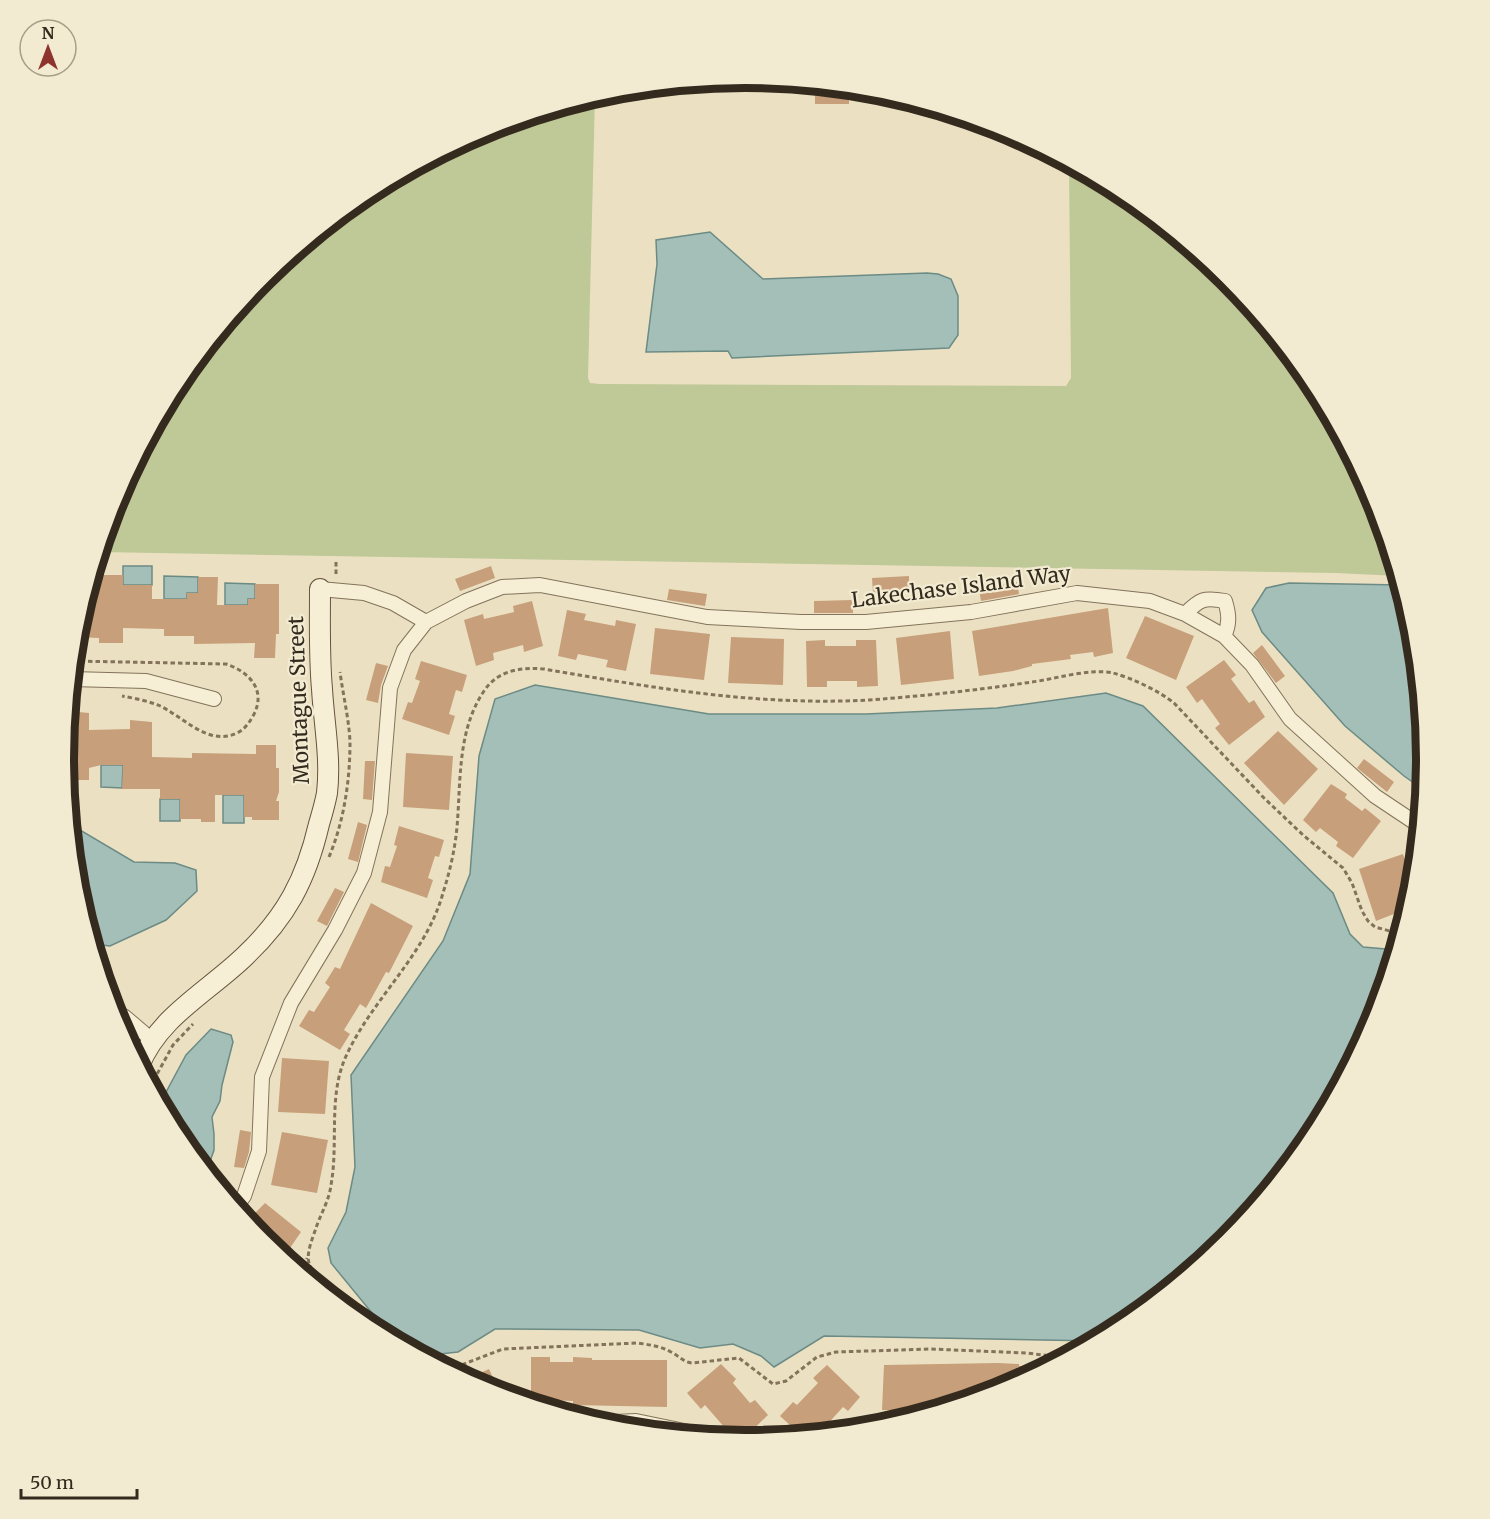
<svg xmlns="http://www.w3.org/2000/svg" width="1490" height="1519" font-family="Merriweather,serif">
	<rect width="100%" height="100%" fill="#ebe1c2"/>
	<!-- green -->
	<path fill="#bfc897" d="M595,96l-7,282 2,5 10,1 466,2 5,-8 -2,-215 55,30 103,84 85,104 63,118 23,77 -62,-3 -1237,-21 16,-54 63,-118 85,-103 103,-85 118,-63z"/>
	<!-- water -->
	<path fill="#a4beb8" stroke="#6c8b85" stroke-width="1.5" d="M710,232l53,47 164,-6 11,1 13,5 7,17v39l-9,13 -217,10 -4,-7 -82,1 11,-88 -1,-24z
		M123,566h29v19h-29z
		M164,576l34,1v16h-11v6h-23z
		M225,583l30,1v15h-7v6h-23z
		M1289,583l112,2 13,42 13,133 -3,30 -20,-14 -59,-50 -83,-94 -10,-22 14,-22z
		M535,685l174,29h157l131,-6 109,-15 37,13 190,187 17,41 13,13 34,3 -22,71 -63,118 -85,103 -103,85 -28,14 -272,-5 -50,31 -13,-11 -28,-12 -33,4 -61,-18 -144,-1 -37,23 -27,3 -50,-31 -50,-61 -3,-15 18,-36 9,-45 -4,-92 92,-134 27,-67 9,-118 16,-57z
		M101,765h22l-1,23 -21,-1z
		M223,795h21v28h-21z
		M160,799h20v22h-20z
		M70,827h5l59,35 41,1 21,7 1,21 -31,29 -56,26 -18,-2 -16,-52z
		M211,1029l20,6 2,7 -11,43 -2,16 -8,16 2,17v16l-8,23 -28,-35 -17,-31 4,-13 21,-39z"/>
	<!-- building -->
	<path fill="#c79f7a" d="M815,86l34,2v16h-34z
		M491,566l4,12 -35,13 -5,-12z
		M99,575h24v10h29v14h35v-6h11v-16h20l-1,28h31v-6h7v-15h24v50h-3l-1,24h-21l1,-15 -61,1v-8h-30v-7l-41,-1v15h-24v-5l-24,-1 1,-11 10,-32h13z
		M909,576v15l-36,2 -1,-15z
		M1017,582l2,12 -38,7 -2,-12z
		M669,589l38,5 -2,12 -38,-6z
		M853,600v13h-39v-12z
		M532,601l11,45 -19,6 -1,-7 -30,8 1,7 -18,6 -12,-46 19,-6 1,5 30,-7 -1,-6z
		M1108,608l5,45 -19,4 -1,-5 -23,3 1,4 -39,5v2l-19,5 -34,5 -7,-45z
		M567,610l19,4 -2,6 31,6 1,-6 20,4 -10,47 -20,-4 2,-7 -30,-6 -2,6 -18,-4z
		M1145,616l49,20 -18,44 -50,-22z
		M655,628l55,6 -6,46 -54,-6z
		M950,631l4,48 -53,6 -5,-47z
		M731,637l53,2 -1,46 -55,-2z
		M825,640v6h31v-6h20l2,46 -21,1v-6h-30v6h-20l-1,-46z
		M1262,645l23,31 -9,7 -23,-30z
		M1224,660l12,15 -5,4 18,24 5,-3 11,17 -36,28 -14,-17 5,-4 -18,-25 -5,4 -11,-16z
		M421,661l46,14 -5,17 -6,-2 -7,24 6,2 -6,19 -47,-16 6,-17 4,1 8,-22 -5,-2z
		M376,663l12,3 -7,19 -3,18 -12,-3z
		M68,711l21,2v17l41,-1v-9l22,2v35l40,1v-5l64,1v-9h20v23h3v24l-3,9h3v19h-27v-3h-8v-22h-29v27h-14v-3h-21v-20h-20v-10h-38l1,-24h-22l-12,3v12h-13v-3h-11l-2,-18z
		M1278,731l40,38 -34,36 -40,-42z
		M406,753l47,3 -4,54 -46,-3z
		M1364,759l30,23 -7,10 -30,-24z
		M365,761h10l-3,39 -9,-1z
		M1331,784l16,10 -2,4 17,13 3,-3 16,13 -28,37 -17,-12 2,-4 -18,-14 -4,4 -13,-12z
		M358,822l9,3 -9,37 -10,-3z
		M399,826l45,14 -5,17 -4,-1 -7,22 5,2 -6,18 -46,-16 4,-16 5,1 7,-21 -3,-1z
		M1403,854l11,35 -5,19 -33,13 -17,-52z
		M335,888l9,4 -17,34 -10,-5z
		M371,903l42,23 -24,47 -3,-1 -20,36 -6,-4 -16,26 6,4 -10,16 -41,-24 10,-16 5,2 16,-25 -5,-4 10,-16 5,2z
		M282,1058l47,3 -4,53 -47,-2z
		M240,1130l11,2 -2,20 -5,16 -10,-1z
		M282,1132l46,8 -11,53 -46,-8z
		M265,1203l36,29 -11,16 -4,-3 -8,9 -15,-12 -13,-16 5,-6 -4,-3z
		M531,1357h19v5h23v-5l19,1v2h75v47l-94,-2v-4l-23,-1v5l-19,-1z
		M998,1363l21,1v2h31l-44,24 -70,21 -54,-1 2,-45z
		M721,1364l15,15 -3,4 17,20 5,-3 13,15 -27,26 -10,-1 -9,-9 3,-3 -20,-23 -4,4 -14,-16z
		M827,1365l33,32 -12,14 -5,-4 -19,21 5,5 -27,3 -22,-20 13,-14 4,3 21,-22 -5,-5z
		M489,1369l12,26 -17,-6 -19,-9z"/>
	<g fill="none" stroke-linecap="round" stroke-linejoin="round">
		<defs>
			<path id="street" d="M320,589l44,4 29,10 33,19
				M1185,614c15,-15 19,-17 40,-13 4,13 5,23 -1,35
				M71,679l75,2 68,18
				M111,1009l14,8 27,23
				M126,1040l18,12
				M235,1208l9,-12 15,-45 3,-74 29,-74 44,-73 29,-57 16,-61 10,-124 14,-38 22,-28 40,-21 36,-14 38,-2 167,32 94,5h65l105,-10 106,-19 73,8 35,13 39,22 28,29 38,54 85,77 45,30
				M593,1423l43,-2 58,12 7,4
				M872,1429l7,-4h9"/>
			<path id="secondary" d="M139,1066c19,-49 70,-75 106,-110 41,-39 61,-76 74,-132 3,-10 6,-20 8,-31 4,-35 -3,-69 -5,-104 -3,-33 -2,-67 -2,-100"/>
		</defs>
		<!-- street casing -->
		<use href="#street" stroke="#83735b" stroke-width="16"/>
		<!-- secondary casing -->
		<use href="#secondary" stroke="#65543e" stroke-width="22"/>
		<!-- path -->
		<path stroke="#83735b" stroke-width="3" stroke-dasharray="4.5 3" stroke-linecap="butt" d="M336,562v14
			M73,661l153,3c24,8 41,27 27,52 -4,7 -8,13 -16,17 -29,14 -54,-17 -79,-28 -11,-4 -24,-7 -36,-9
			M329,857c15,-36 21,-76 21,-115 -1,-23 -7,-47 -10,-70
			M150,1087l23,-42 20,-21
			M301,1273l6,-15
			M352,1315c-10,-11 -40,-39 -43,-52 -3,-10 4,-26 7,-35 5,-15 13,-27 15,-43 8,-44 -4,-92 17,-133 27,-56 78,-98 95,-159 7,-22 12,-44 14,-66 4,-46 0,-96 27,-136 14,-21 37,-24 60,-22 110,19 213,37 325,31 54,-4 109,-10 163,-18 23,-3 58,-14 81,-9 19,5 46,18 61,30l90,95 39,37 40,33 9,15 10,28 6,10 7,6 26,7
			M448,1370l55,-21 135,-6c12,2 23,3 33,9 8,4 12,10 21,11l47,-5 34,26 13,-3 31,-24 19,-5 95,-3 95,4 26,3 19,-1"/>
		<!-- street -->
		<use href="#street" stroke="#f6eed5" stroke-width="14"/>
		<!-- secondary -->
		<use href="#secondary" stroke="#f6eed5" stroke-width="20"/>
	</g>
	<g text-anchor="middle" stroke-width="4.5" stroke-linejoin="round" paint-order="stroke">
		<!-- street labels -->
		<g font-size="21" fill="#342a1e" stroke="#f3ebd1">
			<text transform="translate(961 587) rotate(-7)" y="7">Lakechase Island Way</text>
			<text transform="translate(299 700) rotate(-92)" y="7">Montague Street</text>
		</g>
	</g>
	<!-- crop -->
	<path d="M0 0H1490V1519H0ZM74 759a671 671 0 1 1 1342 0a671 671 0 1 1-1342 0Z" fill="#f3ebd1" fill-rule="evenodd"/>
	<path fill="none" stroke="#342a1e" stroke-width="8" d="M74 759a671 671 0 1 1 1342 0a671 671 0 1 1-1342 0Z"/>
	<!-- north arrow -->
	<g transform="translate(48 48)"><circle r="28" fill="#f3ebd1" stroke="#a79e89" stroke-width="1.5"/>
	<path d="M0-4.5L10 22L0 15L-10 22Z" fill="#8e342f"/>
	<text y="-9" font-size="16" font-weight="bold" text-anchor="middle" fill="#342a1e">N</text>
	</g>
	<!-- scale -->
	<path d="M21 1489v9h116v-9" fill="none" stroke="#342a1e" stroke-width="3"/>
	<text x="30" y="1489" font-size="18" fill="#342a1e" stroke="#f3ebd1" stroke-width="4.5" paint-order="stroke">50 m</text>
</svg>
